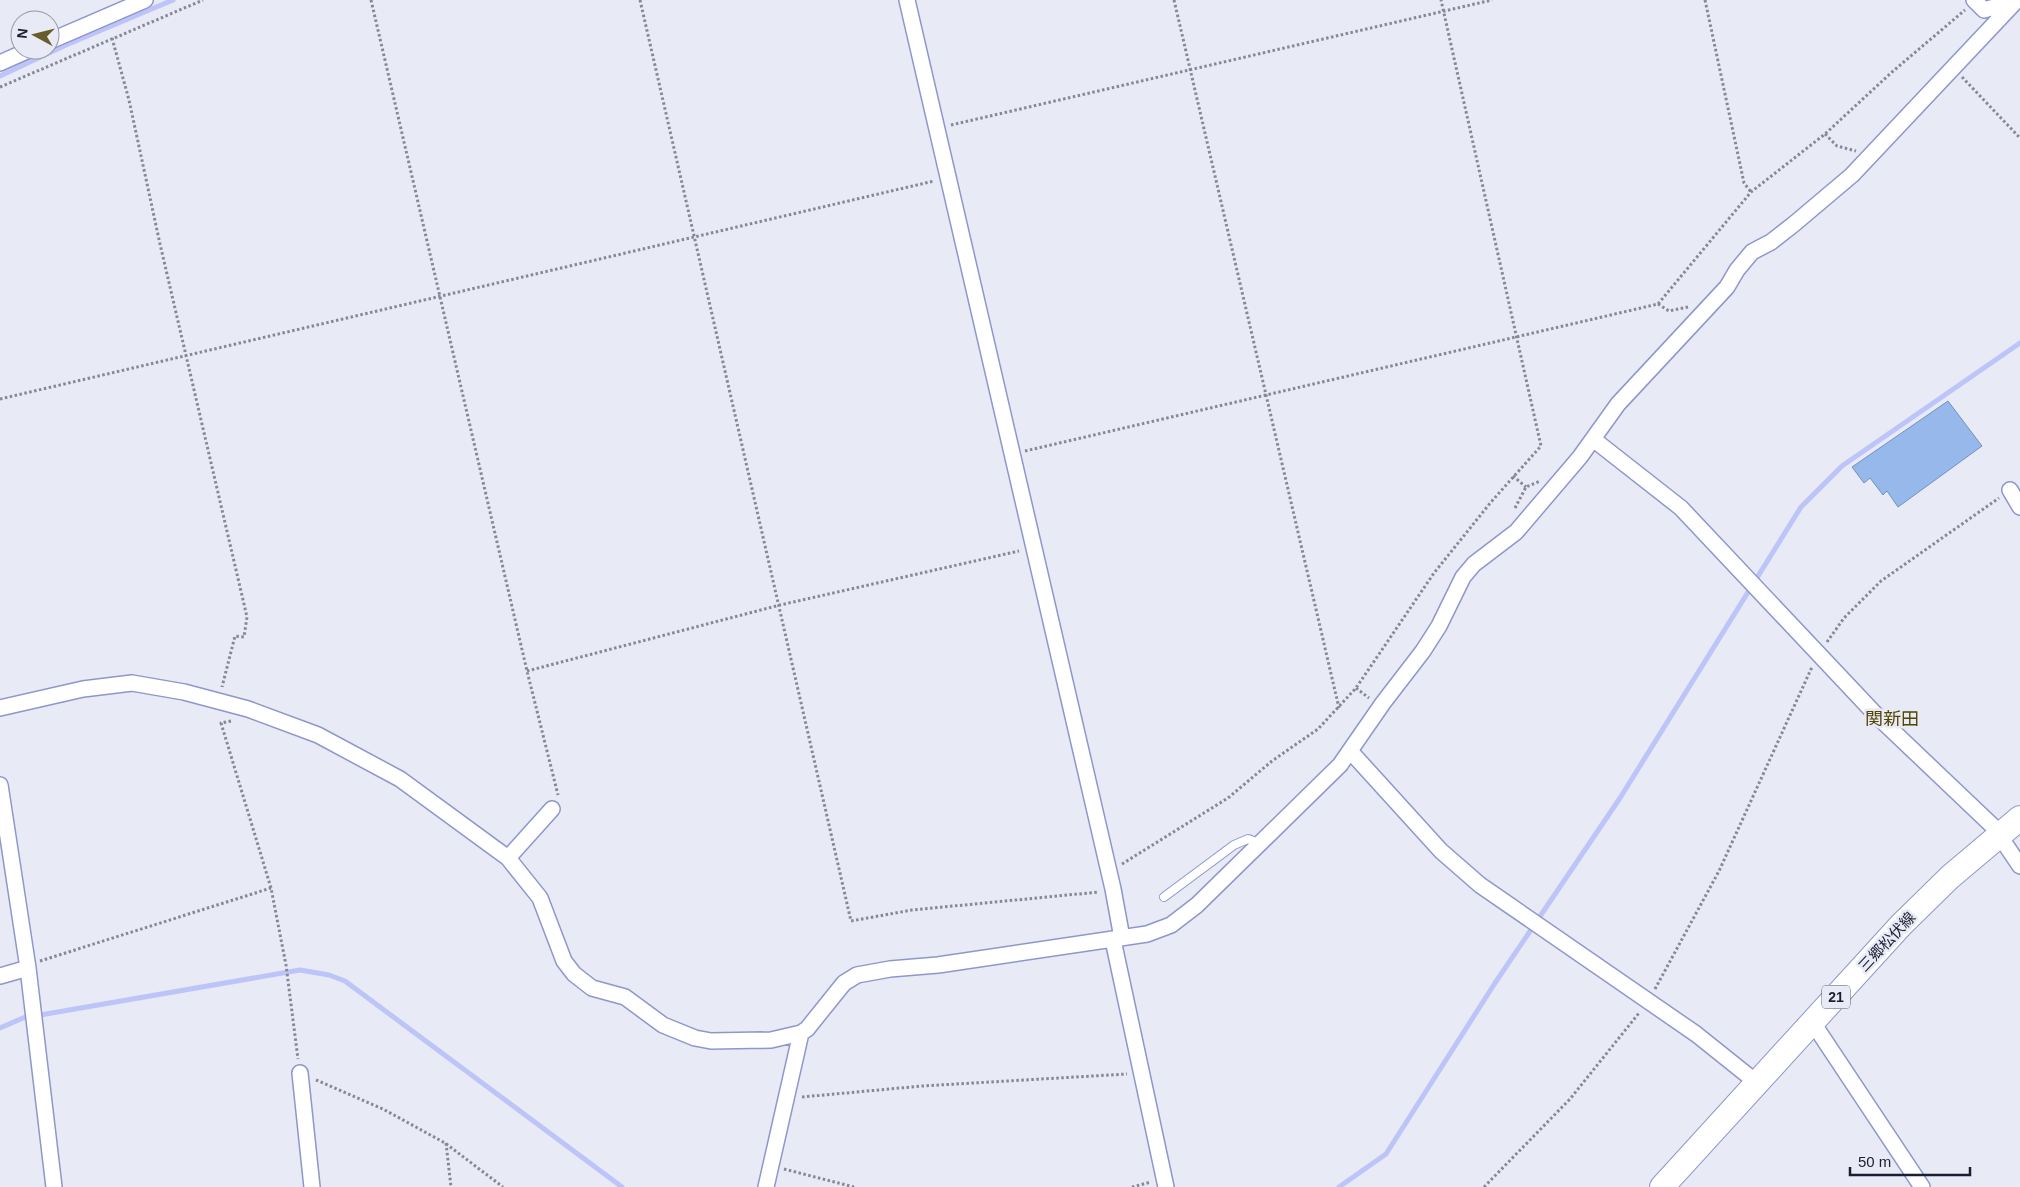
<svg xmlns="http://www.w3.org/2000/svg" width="2020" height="1187" font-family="Helvetica,'Noto Sans JP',sans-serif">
	<rect width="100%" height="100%" fill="#e8eaf6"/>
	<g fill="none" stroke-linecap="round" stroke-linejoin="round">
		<!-- stream -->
		<path stroke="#bdc4f7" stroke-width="5" d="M0,76l66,-31 107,-45
			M0,1028l23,-10 277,-48 29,5 16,6 277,206
			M1339,1187l47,-33 109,-171 125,-185 181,-291 41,-41 178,-123"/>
	</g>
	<!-- building -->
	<path fill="#97b8ea" stroke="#7292c1" d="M1948,401l34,45 -84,61 -11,-16 -4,4 -13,-17 -6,5 -12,-16z"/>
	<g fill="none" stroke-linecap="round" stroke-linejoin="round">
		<defs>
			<path id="service" d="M1164,897l70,-52 14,-6 11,4"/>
			<path id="minor" d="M907,0l206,889 9,49
				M1974,0l10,10 31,-9
				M50,41l95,-41
				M0,63l29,-13
				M1593,439l88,69 197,209 123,117
				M2010,490l10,17
				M0,708l83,-19 49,-6 52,9 64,17 70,26 82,44 108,79 32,40 24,63 10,13 18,14 33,9 38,28 32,13 16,3 60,-1 30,-7 6,-4 37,-46 13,-8 33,-6 48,-4 209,-31 24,-9 26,-20 143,-140 43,-62 40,-52 16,-25 24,-49 11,-13 42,-32 64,-75 38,-53 109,-117 10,-17 15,-18 19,-10 23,-18 58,-49 165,-175
				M1351,752l90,99 39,34 216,149 60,48
				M0,785l28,183 26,219
				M1999,835l21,31
				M508,858l44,-49
				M1113,940l53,247
				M0,976l28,-8
				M1813,1023l109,164
				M300,1073l12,114
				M766,1187l35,-154"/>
			<path id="primary" d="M1662,1187l239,-262 49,-48 70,-59"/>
		</defs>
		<!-- service casing -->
		<use href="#service" stroke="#8f96cc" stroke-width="10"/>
		<!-- minor casing -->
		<use href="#minor" stroke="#8f96cc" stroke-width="18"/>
		<!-- primary casing -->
		<use href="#primary" stroke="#8f96cc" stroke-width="26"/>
		<!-- path -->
		<path stroke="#868899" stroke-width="3" stroke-dasharray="2.5 2.5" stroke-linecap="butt" d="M371,0l156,671 31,124
			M640,0l211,921 61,-11 187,-18
			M1174,0l165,708
			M1705,0l39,183 7,9
			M112,38l17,62 31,144 87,373 -3,20 -9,-1 -13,51
			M1962,77l58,61
			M0,87l203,-87
			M951,125l541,-125
			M1825,134l12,12 19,5
			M1658,304l11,7 19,-4
			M0,399l934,-218
			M1025,451l633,-147 93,-112 74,-58 67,-62 73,-62
			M1513,476l13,11
			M1515,508l11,-21 14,-6
			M1827,642l17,-24 37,-37 118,-83
			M527,671l253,-66 239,-54
			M1356,688l13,10
			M231,721l-10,2 50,165 15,77 12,94
			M1122,864l106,-66 44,-37 46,-32 38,-41 78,-115 57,-71 50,-56 -100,-446
			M40,961l231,-73
			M1655,989l64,-118 93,-204
			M316,1080l67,29 62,34 58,44
			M802,1097l120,-11 205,-12
			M446,1143l5,44
			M784,1169l70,18
			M1132,1187l19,-5
			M1484,1187l86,-88 69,-86"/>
		<!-- service -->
		<use href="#service" stroke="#fff" stroke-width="8"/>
		<!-- minor -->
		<use href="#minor" stroke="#fff" stroke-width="15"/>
		<!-- primary -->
		<use href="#primary" stroke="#fff" stroke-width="24"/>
	</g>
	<g text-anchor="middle" stroke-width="5" stroke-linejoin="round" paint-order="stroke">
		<!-- shield labels -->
		<rect fill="#e8eaf6" stroke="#585a6d" stroke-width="1" x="1822" y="985.5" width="28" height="23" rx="4"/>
		<g font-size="14" font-weight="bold" fill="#1b1d32">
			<text x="1836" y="1002">21</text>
		</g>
		<!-- street labels -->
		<g font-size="15" fill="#1b1d32" stroke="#e8eaf6">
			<text transform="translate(1887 942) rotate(-47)" y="5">三郷松伏線</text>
		</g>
		<!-- quarter labels -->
		<g font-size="18" fill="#524603" stroke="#e8eaf6">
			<text x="1892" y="725">関新田</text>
		</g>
	</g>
	<!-- north arrow -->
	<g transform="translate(35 35) rotate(277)"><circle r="24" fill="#e8eaf6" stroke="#9698a8"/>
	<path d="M0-4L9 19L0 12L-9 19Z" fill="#685d2a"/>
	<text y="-8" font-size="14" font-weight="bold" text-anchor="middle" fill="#1b1d32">N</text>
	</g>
	<!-- scale -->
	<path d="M1850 1167v8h120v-8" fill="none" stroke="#1b1d32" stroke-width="2.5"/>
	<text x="1858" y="1167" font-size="15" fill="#1b1d32" stroke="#e8eaf6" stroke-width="4" paint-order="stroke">50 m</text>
</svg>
